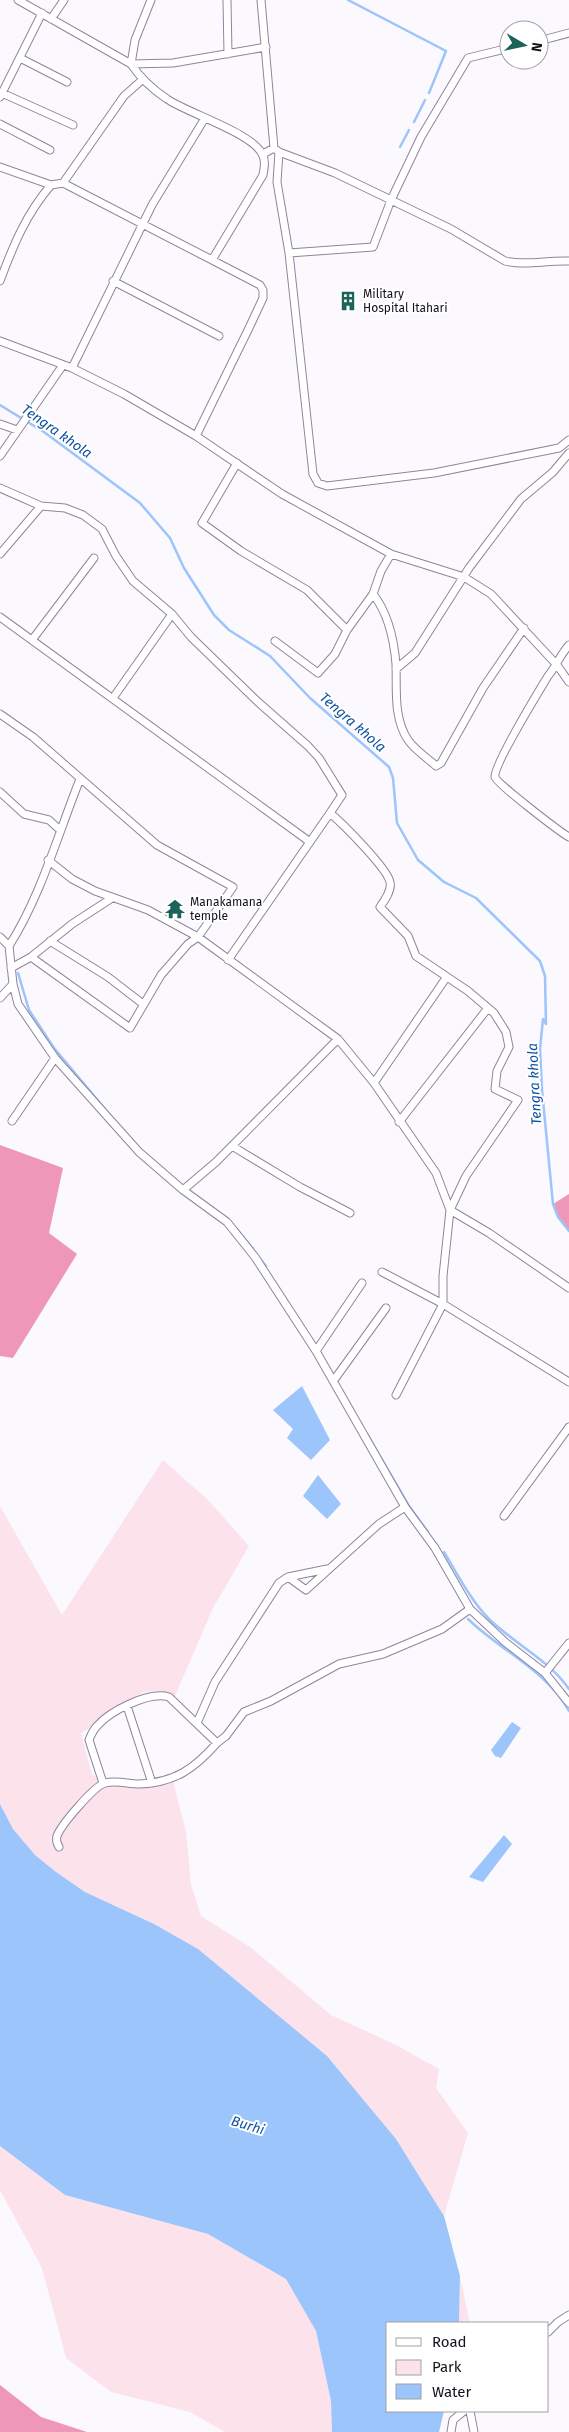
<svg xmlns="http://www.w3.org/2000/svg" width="569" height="2432" font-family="'Fira Sans',sans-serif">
	<rect width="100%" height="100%" fill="#fbf8fe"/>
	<!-- green -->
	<path fill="#fce2eb" d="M163,1460l45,40 41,46 -36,62 -38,88 -18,-5 -14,1 -32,24 -30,17 11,42 36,11 45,-5 13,51 5,53 10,31 49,31 81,68 65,30 43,24 -3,19 32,45 -24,83 -48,-77 -69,-83 -173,-132 -69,-32 -29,-20 -21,-17 -22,-26 -13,-25v-298l62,109z
		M0,2146l65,49 143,39 78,45 30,52 15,70 1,31h-107l-35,-20 -79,-20 -45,-34 -24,-90 -42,-78z
		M460,2277l10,46h-11z"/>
	<!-- forest -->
	<path fill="#ef97b8" d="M0,1145l63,23 -14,65 28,21 -64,104 -13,-2z
		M569,1194v37l-11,-14 -5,-13z
		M0,2385l41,32 46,15h-87z"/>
	<!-- water -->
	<path fill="#9cc5fc" d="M302,1386l28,54 -19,20 -24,-22 6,-9 -20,-19z
		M318,1475l23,29 -14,15 -24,-23z
		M512,1722l9,6 -20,30 -6,-2 -4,-6z
		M0,1804l13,25 22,26 21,17 29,20 69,32 44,25 129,107 69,83 48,77 16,60 -1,47h-71v88h56l-5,21h-107l-1,-31 -15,-70 -30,-52 -78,-45 -143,-39 -65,-49z
		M504,1835l8,9 -29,38 -14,-5z"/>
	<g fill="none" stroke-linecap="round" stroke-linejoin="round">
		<!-- stream -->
		<path stroke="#9cc5fc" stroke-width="2.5" d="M348,0l98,51 -17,42
			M414,122l11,-22
			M400,147l9,-17
			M0,405l44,27 96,71 30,35 14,30 30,47 15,15 41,26 40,42 79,69 4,11 4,45 21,37 26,22 32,16 64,63 5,15 1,48 -3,-5 -3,30 2,41 11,114 5,13 11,14
			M18,973l11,37 25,38 51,61
			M236,1228l17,21
			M261,1260l5,6
			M367,1434l42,72 19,26
			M444,1552c14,23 27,49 46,68 25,24 59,40 79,69
			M468,1619c33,32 78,51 101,92"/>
		<defs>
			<path id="street" d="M18,0l113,64 42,-1 93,-16
				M227,0l1,54
				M261,0l13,148 -11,6
				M51,19l13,-19
				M539,41l30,-8
				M509,48l-41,10 -47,79 -30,63 60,29 54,32c20,5 43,-1 64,0
				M20,58l47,24
				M2,93l71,32
				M0,97l42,-84
				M0,124l50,26
				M274,148l5,4 56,21 56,27 -18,47 -84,6
				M279,152l-2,30 12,71 24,221 5,9 9,3 107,-13 125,-25 10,-8
				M0,167l51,18
				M63,183l149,77 51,-85c1,-7 3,-13 0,-19 -7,-22 -76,-43 -96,-57 -15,-10 -26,-20 -36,-35l4,-24 16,-40
				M0,281c13,-35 26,-67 51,-96l12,-2 61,-87 18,-16
				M113,281l106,55
				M0,341l72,27 52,26 72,42 86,58 109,60 73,23 27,17 66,71 12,17
				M72,368l80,-163 53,-87
				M0,424l17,6
				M196,436l53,-108 14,-30v-8l-3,-5 -48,-25
				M0,456l63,-91
				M237,463l-35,60 39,28 66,39 40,40
				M0,488l41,18 24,2 18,7 19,14 14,27 17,25 39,33 19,23 67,65 50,44 11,12 23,37 -12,18c13,11 57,55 60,69 2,8 -5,18 -10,25l28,29 8,20 52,35 26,22 12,19 3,15 -12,24 -2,18 23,11 -52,76 -16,34 -7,66v28l-47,91
				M0,554l41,-48
				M391,554l-10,17 -8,23c15,19 21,46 23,70 1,24 -3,54 12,76 7,10 19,18 28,26l5,-3 42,-75 41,-60
				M0,617l310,225
				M32,640l62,-82
				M275,641l43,32 17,-19 12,-24 26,-36
				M569,645c-9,10 -12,20 -21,31 -9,15 -55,90 -53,101 1,6 65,55 74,60
				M396,669l19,-16 54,-85 52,-69 32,-27 16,-19
				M113,698l59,-84
				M0,714l33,23 124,108 76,42 -35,50 -10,7 -27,31 -31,53 -99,-71
				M0,792l24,22 25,6 11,10
				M48,860l24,19 23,12 53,19 50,27 140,102 36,44 62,90 14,37 39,23 80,55
				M0,937l9,9 4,38 5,20 37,54 84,94 44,38 44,32 28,35 61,94 89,156 30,41 35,61 35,33 40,31 24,30
				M50,941l58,36 35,27
				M9,946c32,-50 49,-112 71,-167
				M228,960l102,-147
				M11,968l20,-11 41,-33 40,-26
				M0,998l13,-14
				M374,1083l72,-105
				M12,1121l43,-63
				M399,1122l89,-114
				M232,1146l68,41 50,26
				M183,1190l33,-28 122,-123
				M382,1272l61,32 126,78
				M316,1351l46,-68
				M334,1380l52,-72
				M504,1516l65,-89
				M288,1577l39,-8
				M545,1673l24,-30
				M127,1706l25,77
				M197,1723l18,-41 64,-99 9,-6 18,13 73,-66 26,-17
				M103,1783l-14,-43c2,-5 4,-10 8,-14 13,-15 52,-35 72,-29l48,46 9,-7 18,-24 27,-11 68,-37 44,-10 59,-25 28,-20
				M59,1847c-2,-4 -3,-6 -2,-11 4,-11 37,-50 48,-53 12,-3 23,1 34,1 36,-1 56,-16 78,-41
				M548,2332l10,-10 11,-7
				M470,2411l4,21
				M451,2432l2,-12 11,-9"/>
		</defs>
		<!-- street casing -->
		<use href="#street" stroke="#90849e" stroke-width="9"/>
		<!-- street -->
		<use href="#street" stroke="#fff" stroke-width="7"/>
	</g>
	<!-- icons -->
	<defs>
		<symbol id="building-bare" viewBox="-9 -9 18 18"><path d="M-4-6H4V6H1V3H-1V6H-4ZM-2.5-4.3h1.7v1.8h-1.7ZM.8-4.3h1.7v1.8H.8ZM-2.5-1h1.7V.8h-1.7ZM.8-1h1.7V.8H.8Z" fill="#1b645a" stroke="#fff" stroke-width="2.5" paint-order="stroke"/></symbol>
		<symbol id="temple-bare" viewBox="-9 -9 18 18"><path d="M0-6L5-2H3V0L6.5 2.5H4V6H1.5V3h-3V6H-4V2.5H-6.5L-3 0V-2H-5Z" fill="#1b645a" stroke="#fff" stroke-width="2.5" paint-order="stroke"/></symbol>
	</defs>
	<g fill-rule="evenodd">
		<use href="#building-bare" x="334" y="287" width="28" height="28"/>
		<use href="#temple-bare" x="161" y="895" width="28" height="28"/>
	</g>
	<g text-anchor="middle" stroke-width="4" stroke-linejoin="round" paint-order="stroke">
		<!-- poi labels -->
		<g font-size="12" fill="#16111b" stroke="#fff" text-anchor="start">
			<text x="363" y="298">Military<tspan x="363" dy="14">Hospital Itahari</tspan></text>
			<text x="190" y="906">Manakamana<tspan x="190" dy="14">temple</tspan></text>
		</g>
		<!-- water labels -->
		<g font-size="14" font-style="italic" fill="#0f52a1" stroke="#fff">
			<text transform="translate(57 431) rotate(35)" y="5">Tengra khola</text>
			<text transform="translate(353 722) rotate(41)" y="5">Tengra khola</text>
			<text transform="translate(534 1084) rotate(-93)" y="5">Tengra khola</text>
			<text transform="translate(248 2125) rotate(17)" y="5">Burhi</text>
		</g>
	</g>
	<!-- legend -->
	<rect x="386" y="2322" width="162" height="90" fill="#ffffff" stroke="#a2a0a4"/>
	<rect x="396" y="2338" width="25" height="8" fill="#ffffff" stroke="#a2a0a4"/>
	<text x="432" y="2347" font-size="15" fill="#16111b">Road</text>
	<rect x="396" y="2360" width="25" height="15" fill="#fce2eb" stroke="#a2a0a4"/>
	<text x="432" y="2372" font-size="15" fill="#16111b">Park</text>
	<rect x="396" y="2384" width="25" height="15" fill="#9cc5fc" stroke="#a2a0a4"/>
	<text x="432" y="2397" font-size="15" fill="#16111b">Water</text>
	<!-- north arrow -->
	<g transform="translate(524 45) rotate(99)"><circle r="24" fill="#ffffff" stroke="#a2a0a4"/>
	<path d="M0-4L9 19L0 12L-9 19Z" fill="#1b645a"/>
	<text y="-8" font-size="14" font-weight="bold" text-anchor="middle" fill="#16111b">N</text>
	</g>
</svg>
